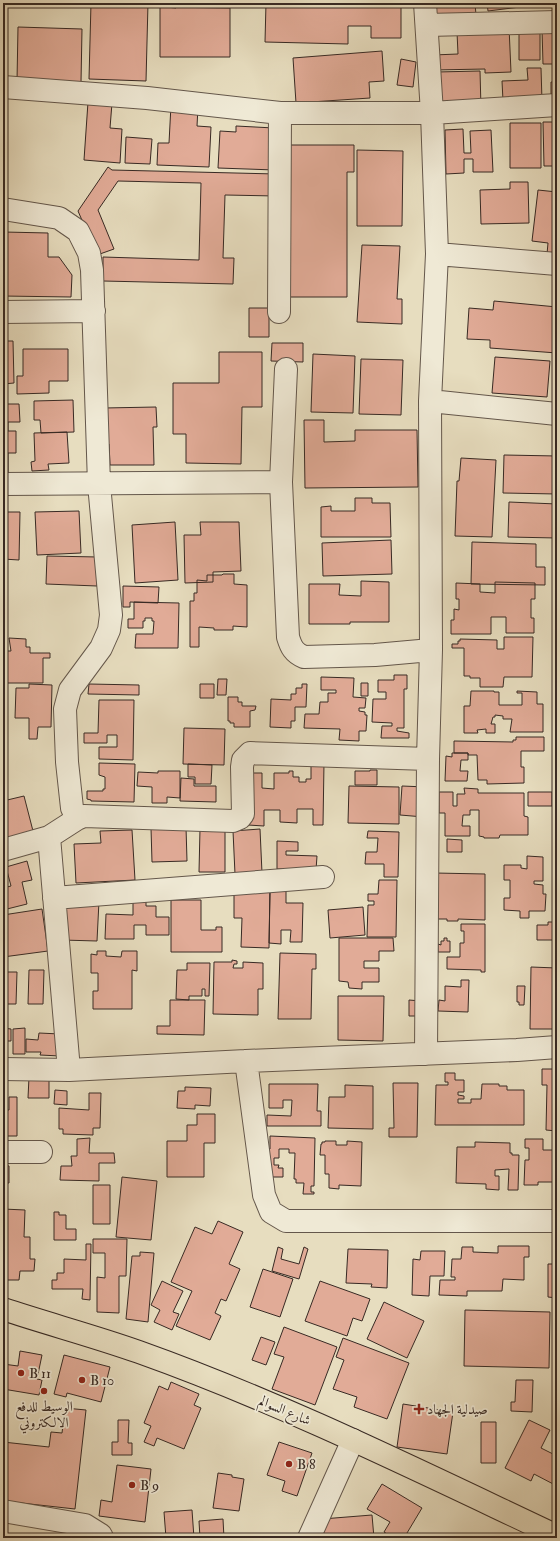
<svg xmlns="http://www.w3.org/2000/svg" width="560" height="1541" font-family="'IM FELL Double Pica',Amiri,serif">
	<rect width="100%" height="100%" fill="#e7ddbf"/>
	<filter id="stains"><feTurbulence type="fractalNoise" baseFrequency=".005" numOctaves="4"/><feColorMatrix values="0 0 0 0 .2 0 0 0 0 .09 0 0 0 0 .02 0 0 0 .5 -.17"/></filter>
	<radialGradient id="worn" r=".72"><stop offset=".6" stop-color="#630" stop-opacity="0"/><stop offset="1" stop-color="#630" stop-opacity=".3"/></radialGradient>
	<!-- building -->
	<path fill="#e1ab97" stroke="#382a24" d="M91,3h57l-2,78 -57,-2z
		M156,3h20v5l-20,-2z
		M187,3h62v1l-62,1z
		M266,3h135v35h-30v-12h-23v18l-83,-2z
		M434,3h41l1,12 -41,1z
		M487,3h57v1l-56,7z
		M160,7l70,1v49h-70z
		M18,27l64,2 -1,53 -64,-1z
		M509,27l2,45 -26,1v-4l-51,1 -1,-15 25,-1 -1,-22z
		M519,29h21v31h-21z
		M542,29h15v35h-14z
		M382,51l2,30 -15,1 1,16 -74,5 -3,-45z
		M401,59l15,3 -3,25 -16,-2z
		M527,68h14l1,33h-39l-1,-20 26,-1z
		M480,71l1,37h-44v-36z
		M551,82h6v18h-6z
		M88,102l24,1 -2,25 12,1 -2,34 -36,-3z
		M171,105l27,2 -1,19 14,1 -2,40 -52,-2 1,-22h11z
		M543,122h14v44h-13z
		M510,123h31v45h-31z
		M236,126l38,2 1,42 -57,-2 2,-37 16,1z
		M463,129l1,24h7l-1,-22 21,-1 2,42h-20v-13h-9v14l-18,1 -1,-44z
		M126,137l26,2 -2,25 -25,-1z
		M290,145h64v27h-7v125h-57z
		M357,150l46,1 -1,75h-45z
		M108,167l4,3 164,4v22l-51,-1 -2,63h11l-1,26 -130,-3v-24l96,3 2,-77 -83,-2 -20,29 16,39 -17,6 -19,-44z
		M510,182h18l1,41 -48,1 -1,-34 30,-1z
		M538,190l19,2v63l-10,-1 1,-11 -16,-2z
		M4,232l44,1v24h11l13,18 -1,22 -68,-1z
		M362,245l38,1 -3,53h5v25l-45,-2z
		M494,301l63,6v46l-67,-5v-8l-23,-1 2,-31 24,2z
		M249,308h20v29h-20z
		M3,341h10l1,42 -11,1z
		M272,343h31v19l-32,-1z
		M23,349h45v32h-19v12l-32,1v-18h6z
		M219,352h43v55h-20l-1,57 -55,-1v-29h-13v-51h46z
		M313,354l42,2 -2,57 -42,-1z
		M495,357l55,4 -3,36 -55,-4z
		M361,359l42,1 -2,55 -42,-1z
		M73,400l1,32 -33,1 -1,-13h-6v-19z
		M3,404h16l1,18h-12v9h8v22h-8v20h-5z
		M156,407l1,20h-4l1,38h-44l-1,-21 -5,1v-37z
		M304,420h20v22l31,-1v-11h62l1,57 -113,1z
		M67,432l2,31 -21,1 1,6 -17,1 -1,-9 4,-1 -1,-28z
		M504,455l53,1v38l-54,-1z
		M461,458l35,2 -4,77 -37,-1 2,-55h2z
		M355,498h17v5h18l1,34h-70v-30l10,-1v5h24z
		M509,502l48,2v34l-49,-1z
		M79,511l2,42 -44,2 -2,-43z
		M3,512h17l-1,48 -16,-1z
		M175,522l3,58 -43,3 -3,-58z
		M200,522h39l2,49 -28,1v10l-28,1 -1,-48h17z
		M391,540l1,34 -69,2 -1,-33z
		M472,542l64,2v23h9v18l-74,-1z
		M47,556l51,1 -1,29 -51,-2z
		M223,574h11v10l13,1v42l-14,-1v4h-19v-2l-15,-1v20h-9v-46h4v-8h3v-13l10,1v-6h15z
		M361,581l28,1v40h-39v2h-41v-40h31l-1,11 22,1z
		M495,582l40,1v16h-4v19h3v15h-28v-16h-15v17h-40v-14h3v-11l5,1v-11h-3v-16l24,1v8l15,1z
		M123,586l36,1 -1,16 -28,-1v5h-7z
		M134,602l45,1 -1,45h-43l1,-14h17l1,-13h-2v-3h-7v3h-2v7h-15v-9h6z
		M504,637h29l-1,40h-28l-1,10h-23v-9h-10v-2h-6v-28h-12v-4h6v-3h2v-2l37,1v9h7z
		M9,638l17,1v8h4v6h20v5h-7v25h-40v-11h2l1,-21h5z
		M394,675h13v14h-3v39h-7v3l12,2v5h-28l1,-12h10v-3l-20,-1 1,-23h13v-7h-8v-12h16z
		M321,677l33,1 -1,19 13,1 -1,10h-6v3l6,1v3h2l-1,16h-7v10l-20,-1 1,-11 -36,-1 1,-14h14l1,-12h8v-9h8v-3h-15z
		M218,679h9l-1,16h-9z
		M361,683h7v13h-7z
		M29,684l23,1 -1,42h-13l-1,12h-8v-21h-14l1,-30h13z
		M89,684l50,1v10l-51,-1z
		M200,684h14v14h-14z
		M302,684h5l-1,23h-11v14h-4v7l-21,-1 1,-28 20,1v-6h5v-6h6z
		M471,691h23v1h5v13h23v-12h-5v-2l20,1v12h6v28h-33l2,-13h-9v-3l-8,-1v2h-2l-2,7h4v9h-9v-4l-9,1 1,3h-14v-27h6z
		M228,697h10v5h4v4h14l-1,4 -5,1v16h-16v-4h-4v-2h-2z
		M99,700h35l-1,60 -34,-1v-12h18v-12h-10v8h-23v-10h14z
		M184,728l41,1 -1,36 -41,-1z
		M516,737h28v14h-23v16h3v16l-37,1v-4h-9l-1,-25h-9v-2h-14v-12l59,1v-2h3z
		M452,753h16v7h-7l-1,11h8l-1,10h-22l1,-25 6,1z
		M311,762l13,1 -1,62h-10v-16h-16v14l-17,-1v-12h-16v16l-16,-1v-52h14v15l12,1v-16h15v-2h4v6h6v5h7v-3h5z
		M99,763l36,1 -1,38 -43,-1v-1l-4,-1v-8h16v-2h2v-12l-6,-2z
		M188,764l24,1 -1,19h-16v-7h-7z
		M370,770h7v15h-22v-14h15z
		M158,771h22v27l-13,-1v6h-15v-16l-15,-1 1,-14 20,1z
		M181,778l13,1v7h22v16l-36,-1z
		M349,786l50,1v37l-51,-1z
		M402,786l24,1 -2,30 -24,-2z
		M464,788l14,1v4h46v23l4,1v18h-28l-1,3h-15v-1l-5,-1v-26h-9v5h-7l-1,11h8v10h-25v-23h-6v-21h14v14h4v-12h8z
		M528,792h24v14h-24z
		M24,796l9,35 -30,8v-38z
		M186,827l1,34 -35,1 -1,-34z
		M200,829h25v43h-26z
		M260,829l2,44 -27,1 -2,-43z
		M132,830l3,50 -59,3 -2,-39 27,-1 -1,-12z
		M368,831l31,1 -1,45h-14v-13h-19l1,-12h11l1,-14h-11z
		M447,839l15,1v12h-15z
		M277,841l21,1v9h-12v4l31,1 -1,14 -39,-1z
		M527,856l16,1v24h-9v3l9,1v9h3l-1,17h-16v7h-9v-7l-16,-1v-12h6v-18h-6v-15h17v3l6,1z
		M27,861l5,19 -10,2 5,22 -24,6v-22l8,-2 -5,-19z
		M435,873l50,1v46l-27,-1v2h-11v-2h-13z
		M379,880h18l-1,57h-29l1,-32h6v-4h-6v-7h10z
		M234,890h36l-1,58 -28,-1 1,-29h-8z
		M270,890l16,1v12h17l-1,39h-12l1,-12h-10v14l-12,-1z
		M133,896l13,5v5h10v11h13v18h-23v-10h-12v14h-29l1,-25 27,1z
		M64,899l35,2 -2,40 -35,-1z
		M171,900h30v30h15v-3h6v25h-51z
		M363,907l2,28 -35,3 -2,-28z
		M42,909l6,42 -45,6v-42z
		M548,922h9v18h-20v-15h11z
		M461,924h24v48h-4v-2l-34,-1v-12h13v-14h4v-12h-3z
		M339,938h54l1,13h-15v10h-15v7h15v14h-17v7l-13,-1 -1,-6 -9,-1z
		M444,938h3v3h3v11h-12v-8l3,1v-4h3z
		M97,951h9v5l15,1 1,-6h15v20l-5,-1v39h-39v-18h5v-18h-7v-19l6,1z
		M280,953l36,1v15h-4l-1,50h-33z
		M232,960l5,1v3h-3l-1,4h10v-6l20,1v26h-5v26l-45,-1 1,-52h18z
		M187,963h23l-1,33h-4v-7h-3v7h-13v4l-13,-1 1,-29h10z
		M531,967l26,1v61h-27z
		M29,970h15l-1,34h-15z
		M5,972h12l-1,32h-12z
		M461,980h8l-1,32 -30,-1 1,-11 6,1v-15l16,1z
		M517,986h8l-1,19h-5v-3h-2z
		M338,996h46l-1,45 -45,-1z
		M170,1000h35l-1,35 -47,-1v-8h13z
		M409,1000l12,1v15h-12z
		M3,1028l8,1v12h-8z
		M25,1028v26h-12v-25z
		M39,1033l21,1v22l-20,-1 1,-3h-15v-13l12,1z
		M542,1069h15v62l-11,-1 1,-45h-5z
		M445,1073h10v7h9v12h-6v3l6,1v3h-6v4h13v-4h10l1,-15h17v2h8v4h17v35h-89l1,-40h12v-3h-3z
		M29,1077h20v21h-21z
		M393,1083h25l-1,54h-28v-9h5z
		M269,1084h49l-1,27h4v15h-54v-11l24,1 1,-16h-9v8h-14z
		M345,1085l28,1v43l-45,-1 1,-31h16z
		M185,1087l26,1 -1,18 -15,-1v4l-18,-1 1,-17h7z
		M55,1090l12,1v14l-13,-1z
		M89,1093h12l-1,35h-7v7l-30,-1v-5h-4v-21l30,2z
		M9,1097h8v39h-14v-26h6z
		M197,1114h18v29h-11v34h-37v-36h20v-16h10z
		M270,1136l45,2 -1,48h-3v6h3v2h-11l1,-11h-8v-4h-2l1,-26h-6v-4h-10v9h-5v7h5l-1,3h5v9h-18l1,-29 4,1z
		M90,1138l-1,15h25l1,10h-16v18l-39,-1 1,-14h11l-1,-10h6v-17z
		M525,1139h18v11h10v-11h4v47h-3v-4h-16v3h-14l1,-25h4v-12h-4z
		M325,1141h11v4h11v-4l15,1 -1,44 -22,-1v4l-10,-1v-14h-4v-19h-5l1,-11h1v-2h3z
		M475,1142l35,1v10h2v2h7l-1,35h-10l1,-21 -14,1v6h4v14l-13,-1v-5l-30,-1 1,-36h18z
		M3,1165l6,1v17h-6z
		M122,1177l35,4 -6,59 -35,-3z
		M93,1185h17v39h-17z
		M3,1209l22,1 -1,27h6v22h5l-1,12h-14l-1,9h-16z
		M54,1212h5v3h7v14h10v11h-22z
		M218,1221l25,11 -14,32 11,5 -14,32 -5,-2 -6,14 6,3 -11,24 -34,-14 16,-35 -21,-9 24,-55 17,7z
		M93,1239h34l-1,37h-7v37l-22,-1v-35l8,1v-25h-12z
		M86,1244h5l-1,56 -8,-1 1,-10h-31v-9h5v-7h7v-14l22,1z
		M498,1246h31v11h-5v23l-21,-1 -1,12h-35v5l-28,-1 1,-15h15v-3h-4l1,-18h9l1,-12h11v5l25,1z
		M278,1247l5,2 -2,10 18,5 5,-17 4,2 -9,30 -27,-8z
		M348,1249l40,1 -1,38 -16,-1 1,-3 -26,-1z
		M421,1251h24l-1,25h-14l-1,20 -17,-1 1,-36 7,1z
		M140,1252l14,1 -6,69 -22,-3 6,-63h8z
		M548,1264h9v34l-9,-1z
		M263,1269l30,10 -13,38 -30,-10z
		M162,1281l21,10 -10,21 6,2 -7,16 -18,-8 6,-12 -9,-5z
		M320,1281l50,18 -8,22 -9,-3 -6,18 -42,-15z
		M384,1302l40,19 -17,37 -40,-19z
		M465,1310l85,2 -1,56 -85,-2z
		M284,1327l53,20 -22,58 -43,-16 12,-32 -10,-3z
		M261,1337l14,5 -9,23 -14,-5z
		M343,1338l66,25 -22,56 -33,-12 3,-10 -24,-8 11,-29 -8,-3z
		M20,1351l22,4 -5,24 5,1 -3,15 -36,-6v-25l15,2z
		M64,1355l46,12 -9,35 -34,-9 -1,4 -12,-3z
		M516,1380h17l-1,32 -21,-1v-9h4z
		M171,1382l28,12 -5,11 7,3 -17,41 -27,-11 -3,8 -10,-4 7,-16 -7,-3 15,-37 9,4z
		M403,1404l50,8 -6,42 -50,-7z
		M65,1408l21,2 -11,99 -72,-8v-59l46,5 2,-15 11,1z
		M118,1420h11l-1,23h4v12h-20v-13h6z
		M529,1420l21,10 -9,18 16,8v30l-23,-12 -3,7 -26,-13z
		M481,1422h15v41h-15z
		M279,1442l33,11 -15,43 -15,-5 3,-10 -18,-6z
		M117,1465l34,4 -6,53 -46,-6 2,-16 11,2z
		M218,1473l14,2v2l12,2 -5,32 -26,-3z
		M382,1484l40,24 -18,30h-10l-10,-6 6,-10 -23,-13z
		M192,1510l2,28h-28l-2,-26z
		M372,1515l2,23h-51l-1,-19z
		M223,1519l1,19h-24l-1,-17z"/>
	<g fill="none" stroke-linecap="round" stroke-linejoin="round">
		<defs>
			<path id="minor" d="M425,3l7,110 5,141 -7,147 1,249 -3,109 -2,295
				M427,25l130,-3
				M3,87l144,11 133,15h152l125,-8
				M3,209l56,9 19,13 11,22 3,17 7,214 12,131 -2,15 -8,18 -31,42 -5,19 2,53 5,46 5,11 -28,18 20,233
				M437,254l120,10
				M3,312l91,-1
				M279,312l1,-199
				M286,369l-5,113 7,155c3,10 6,16 16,20l71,-2 56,-5
				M430,401l127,13
				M3,484l278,-2
				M77,819l7,-3 149,5 7,-3 3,-4 -1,-47 1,-7 7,-7 178,6
				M3,850l46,-13
				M54,898l269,-21
				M246,1061l18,134 7,17 15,9h271
				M3,1069l66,1 177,-9 271,-11 40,-3
				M3,1152h38
				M3,1511l82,14 16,10 1,3
				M309,1538l44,-98"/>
			<path id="major" d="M3,1309c45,15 91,27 136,43 143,51 280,119 418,184"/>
		</defs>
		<!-- minor casing -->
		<use href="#minor" stroke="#64574b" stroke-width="24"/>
		<!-- major casing -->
		<use href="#major" stroke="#382a24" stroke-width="24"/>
		<!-- minor -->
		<use href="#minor" stroke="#efe9d5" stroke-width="22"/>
		<!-- major -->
		<use href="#major" stroke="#e7ddbf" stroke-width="22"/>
	</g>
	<!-- markers -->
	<g fill="#8f2418" stroke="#efe9d5" stroke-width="1.5">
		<circle cx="21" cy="1373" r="4"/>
		<circle cx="82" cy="1380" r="4"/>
		<circle cx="44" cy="1391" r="4"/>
		<path d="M417 1403h4v4h4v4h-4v4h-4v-4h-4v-4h4z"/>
		<circle cx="289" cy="1464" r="4"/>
		<circle cx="132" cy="1485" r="4"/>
	</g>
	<g text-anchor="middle" stroke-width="3.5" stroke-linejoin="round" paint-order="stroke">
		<!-- poi labels -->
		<g font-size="14" fill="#382a24" stroke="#efe9d5" text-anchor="start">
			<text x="29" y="1378">B 11</text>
			<text x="90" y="1385">B 10</text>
			<text x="44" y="1411" text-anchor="middle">الوسيط للدفع<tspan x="44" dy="16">الالكتروني</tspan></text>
			<text x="427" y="1414">صيدلية الجهاد</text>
			<text x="297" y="1469">B 8</text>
			<text x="140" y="1490">B 9</text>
		</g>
		<!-- street labels -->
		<g font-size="14" fill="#382a24" stroke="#efe9d5">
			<text transform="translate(285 1410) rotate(23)" y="5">شارع السوالم</text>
		</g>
	</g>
	<!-- margin -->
	<rect width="560" height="1541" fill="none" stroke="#e7ddbf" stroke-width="16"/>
	<rect x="4" y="4" width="552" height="1533" fill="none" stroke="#382a24" stroke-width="2"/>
	<rect x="8" y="8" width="544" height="1525" fill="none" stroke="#382a24"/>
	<rect width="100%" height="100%" filter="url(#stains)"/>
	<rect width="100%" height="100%" fill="url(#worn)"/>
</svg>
